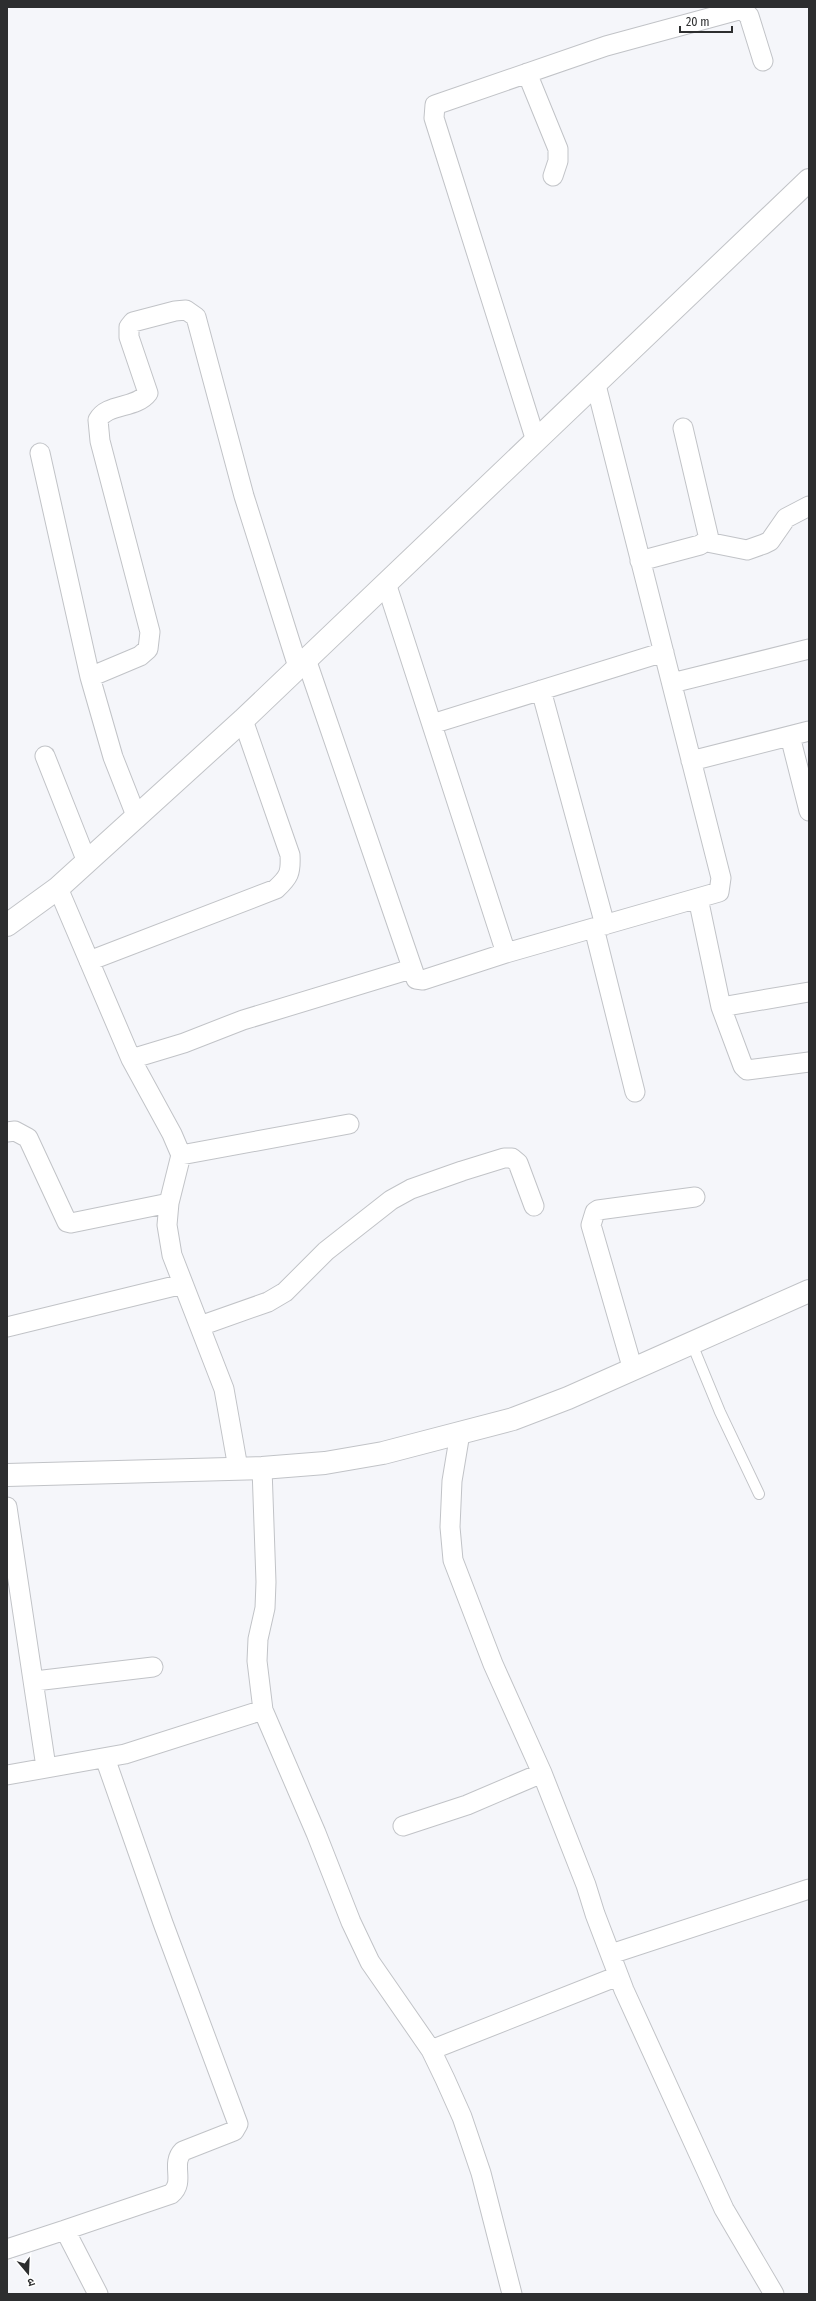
<svg xmlns="http://www.w3.org/2000/svg" width="816" height="2301" font-family="'Fira Sans Condensed','Noto Sans Devanagari',sans-serif">
	<rect width="100%" height="100%" fill="#f5f6fa"/>
	<g fill="none" stroke-linecap="round" stroke-linejoin="round">
		<defs>
			<path id="lane" d="M692,1344l28,68 39,82"/>
			<path id="street" d="M527,73l31,76v12l-5,15
				M536,441l-102,-323 1,-13 171,-59 136,-37 7,7 14,45
				M40,453l50,224 23,80 24,61
				M707,542l40,8 17,-6 6,-3 16,-23 23,-12
				M640,561l60,-16 9,-6 -26,-111
				M386,583l120,370
				M306,659l110,320 7,1 83,-27 213,-61 2,-14 -125,-493
				M90,677l50,-21 8,-7 2,-17 -50,-191 -2,-21c9,-17 38,-11 50,-27l-19,-56v-10l4,-5 42,-11 11,-1 10,7 48,179 54,171
				M672,683l137,-34
				M541,690l64,235
				M432,724l232,-72
				M790,736l19,75
				M45,756l42,106
				M691,761l118,-30
				M58,888l73,171 41,75 9,21 -12,48 -2,22 5,30 52,134 14,79
				M698,898l23,109 88,-15
				M594,928l41,164
				M89,961l187,-72c13,-12 15,-16 14,-34l-47,-135
				M721,1007l22,59 4,4 62,-8
				M131,1059l53,-16 59,-23 168,-51
				M7,1132l8,-1 13,7 39,84 4,1 98,-20
				M181,1155l168,-31
				M200,1326l68,-24 17,-10 41,-41 65,-51 20,-11 51,-18 42,-13h8l6,5 16,43
				M7,1327l176,-43
				M633,1370l-42,-145 4,-13 3,-2 97,-13
				M460,1433l-8,48 -2,46 3,33 40,104 49,109 44,112 9,29 29,76 100,219 50,85
				M262,1468l4,114 -1,26 -7,31 -1,22 6,49 53,123 35,89 19,40 61,88 14,29 17,38 19,56 31,121
				M7,1507l39,260
				M35,1681l118,-14
				M7,1775l118,-21 138,-44
				M403,1826l64,-21 75,-32
				M611,1954l198,-65
				M431,2050l187,-74
				M7,2249l58,-19
				M98,2294l-33,-64 106,-36c15,-12 -1,-30 12,-43l51,-20 4,-7 -75,-201 -58,-165"/>
			<path id="highway" d="M7,925l51,-37 185,-168 566,-540
				M7,1475l255,-7 63,-5 58,-10 130,-34 55,-21 241,-107"/>
		</defs>
		<!-- lane casing -->
		<use href="#lane" stroke="#c1c3c7" stroke-width="12"/>
		<!-- street casing -->
		<use href="#street" stroke="#c1c3c7" stroke-width="21"/>
		<!-- highway casing -->
		<use href="#highway" stroke="#c1c3c7" stroke-width="24"/>
		<!-- lane -->
		<use href="#lane" stroke="#fff" stroke-width="10"/>
		<!-- street -->
		<use href="#street" stroke="#fff" stroke-width="19"/>
		<!-- highway -->
		<use href="#highway" stroke="#fff" stroke-width="22"/>
	</g>
	<!-- border -->
	<rect width="816" height="2301" fill="none" stroke="#2d2e2f" stroke-width="16"/>
	<!-- north arrow -->
	<g transform="translate(28 2273) rotate(161)" stroke="#ffffff" stroke-width="3" paint-order="stroke">
	<path d="M0-3L7 15L0 10L-7 15Z" fill="#2d2e2f"/>
	<text y="-6" font-size="11" font-weight="bold" text-anchor="middle" fill="#2d2e2f">उ</text>
	</g>
	<!-- scale -->
	<path d="M680 26v6h52v-6" fill="none" stroke="#2d2e2f" stroke-width="2"/>
	<text x="686" y="26" font-size="12" fill="#2d2e2f" stroke="#ffffff" stroke-width="3" paint-order="stroke">20 m</text>
</svg>
